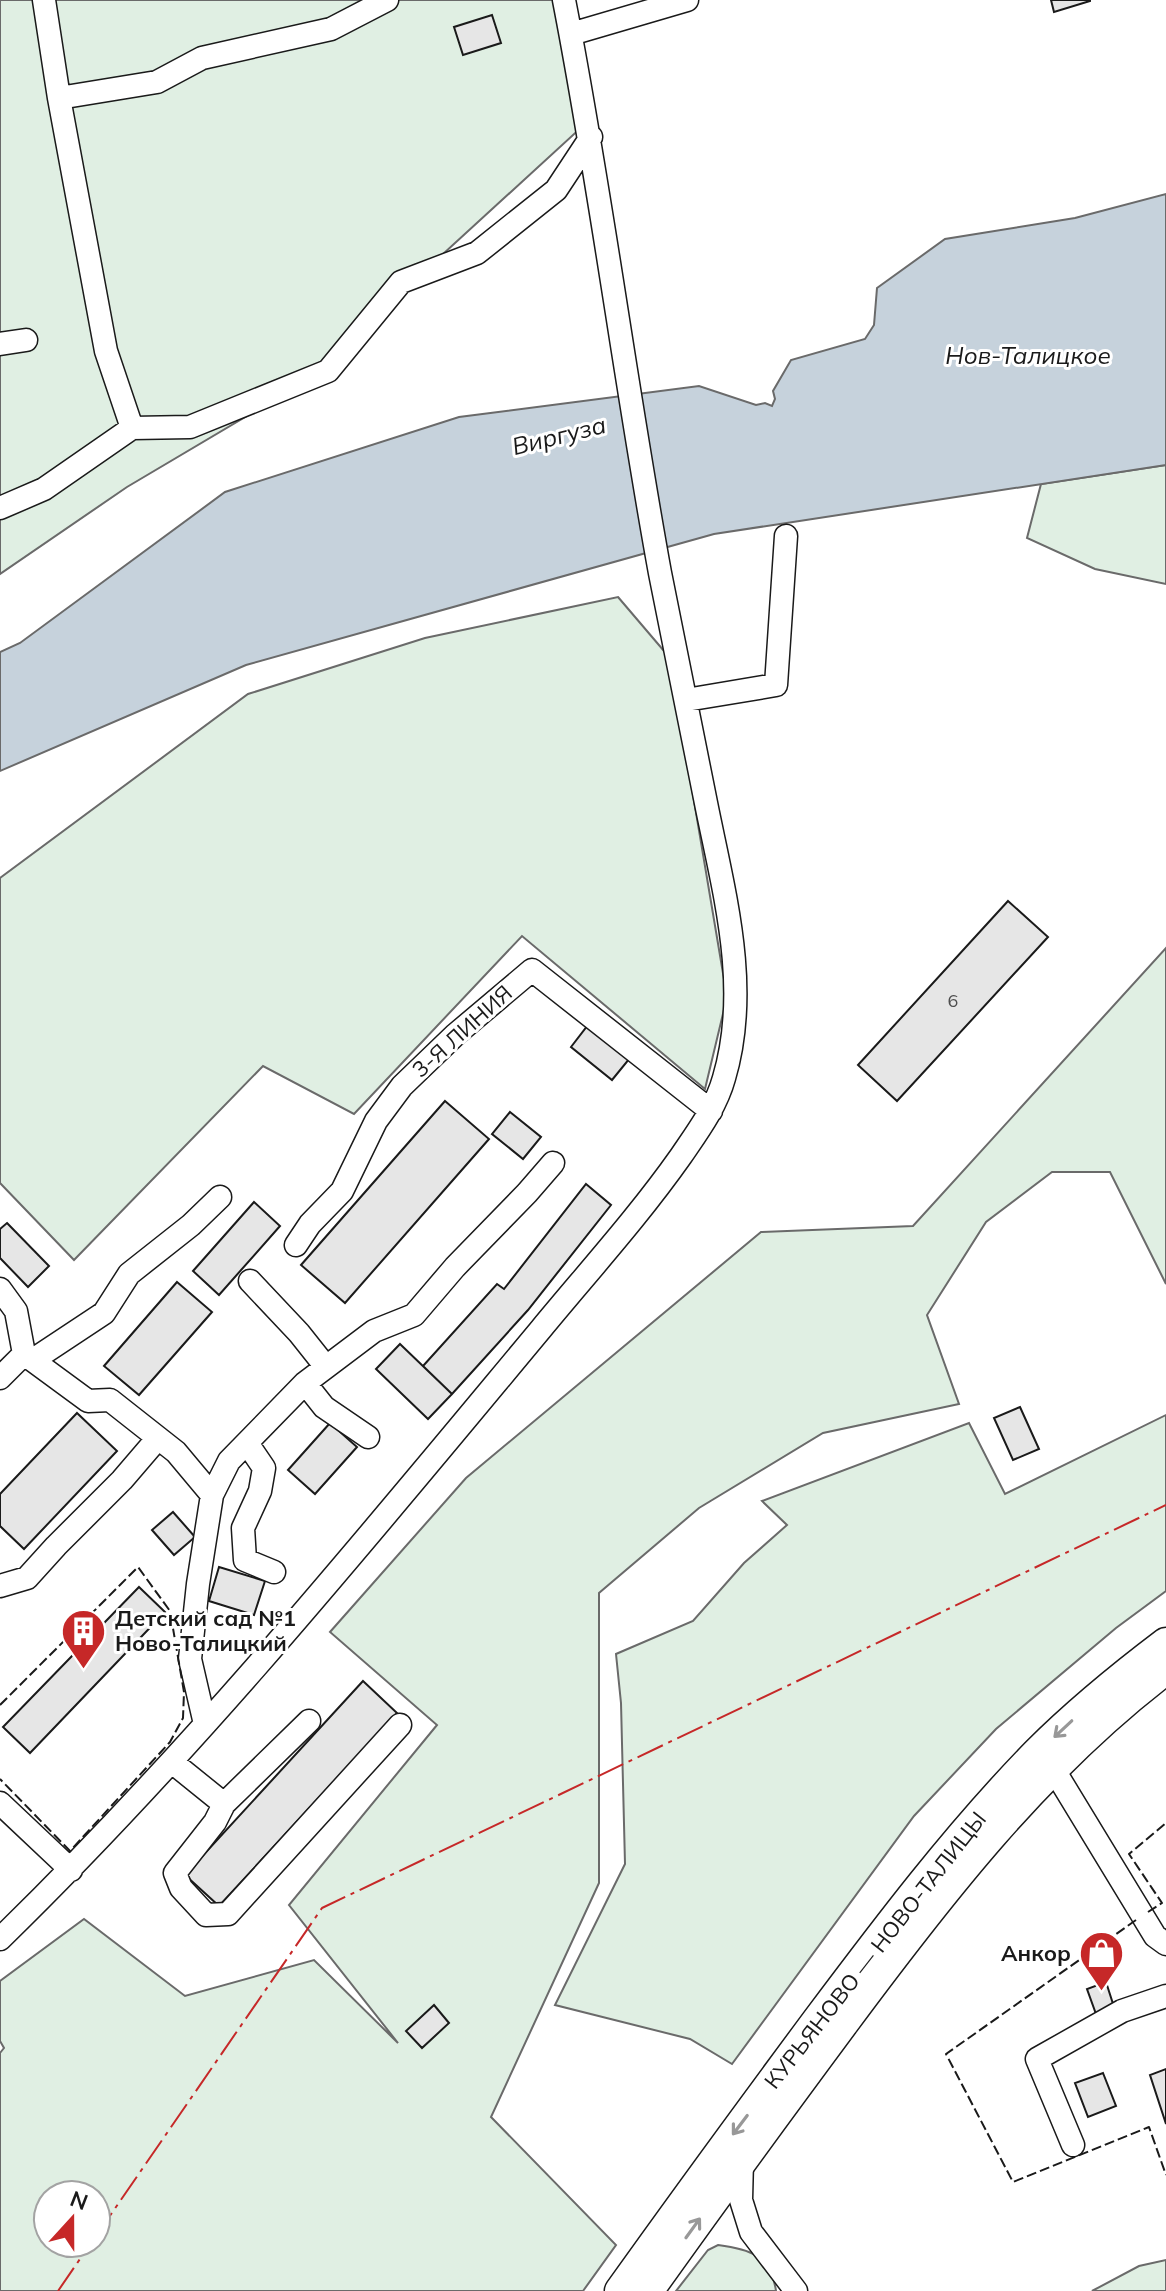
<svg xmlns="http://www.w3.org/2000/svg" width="1166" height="2291" font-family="Mulish,sans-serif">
	<rect width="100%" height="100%" fill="#fff"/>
	<!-- green -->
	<path fill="#e0efe3" stroke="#6a6a6a" stroke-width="2" fill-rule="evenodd" d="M0,0h560l24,125 -283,259 -174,103 -127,87z
		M1166,465v119l-71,-15 -68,-31 14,-54z
		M618,597l52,61 57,339 -22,92 -183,-153 -168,178 -91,-48 -189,194 -74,-77v-305l248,-184 177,-56z
		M1166,948v336l-56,-112h-58l-66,50 -59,93 32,89 -136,29 -124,75 -100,85v290l-108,234 125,128 -33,46h-583v-238l4,-5 -4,-7v-60l84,-62 101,77 129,-36 84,83 -109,-138 148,-180 -107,-93 136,-154 295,-246 152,-6zM48,2195h48v48h-48z
		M1166,1415v176l-50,37 -120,101 -82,87 -182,248 -42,-25 -135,-34 70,-141 -4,-161 -5,-49 77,-33 51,-58 43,-38 -25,-24 207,-78 36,71z
		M718,2245c31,4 53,10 58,46h-100l32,-41z
		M1166,2260v31h-74l47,-25z"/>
	<!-- water -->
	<path fill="#c6d2dc" stroke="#6a6a6a" stroke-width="2" d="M1166,194v271l-452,69 -468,131 -246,106v-119l20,-9 205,-151 234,-75 240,-31 57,19 9,-2 7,3 3,-7 -2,-8 18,-31 74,-21 9,-14 3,-37 68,-49 130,-21z"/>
	<!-- building -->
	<path fill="#e6e6e6" stroke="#1a1a1a" stroke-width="2" d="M1051,0h39v1l-36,11z
		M492,15l9,28 -38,12 -9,-28z
		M1008,901l40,36 -151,164 -39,-36z
		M588,1025l42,33 -18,22 -41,-33z
		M445,1101l44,38 -144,164 -44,-38z
		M510,1112l31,25 -18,22 -31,-25z
		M586,1184l25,21 -83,105 -76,84 -29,-28 74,-82 7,5z
		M254,1202l26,24 -61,69 -26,-24z
		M7,1223l42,43 -21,21 -28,-29v-29z
		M177,1282l35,30 -73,83 -35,-29z
		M400,1344l52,50 -24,25 -52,-50z
		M1020,1407l19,42 -26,11 -19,-42z
		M77,1413l40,38 -93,98 -24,-23v-32z
		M330,1423l27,24 -42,47 -27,-24z
		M173,1512l22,25 -21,18 -22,-25z
		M219,1567l46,14 -11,34 -45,-14z
		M139,1587l26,25 -135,141 -27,-26z
		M363,1681l34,32 -178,193 -34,-31z
		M1106,1982l8,25 -18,7 -9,-25z
		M434,2005l15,18 -27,25 -16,-17z
		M1166,2069v55l-16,-49z
		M1103,2073l13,33 -28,11 -13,-34z"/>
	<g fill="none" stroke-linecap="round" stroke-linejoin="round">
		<defs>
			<path id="minor" d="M44,0l15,98 47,253 26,77
				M571,34l116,-34
				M59,98l98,-16 45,-24 129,-29 56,-29
				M0,344l26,-4
				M0,508l44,-19 88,-61 58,-1 138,-56 73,-89 76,-29 79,-63 35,-53
				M686,700l90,-15 10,-149
				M296,1245l14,-21 32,-33 34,-70 26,-35 53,-51 77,-65 179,141
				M250,1281l49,52 27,34
				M0,1289l16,22 8,43
				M33,1360l71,-47 25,-39 62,-49 29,-28
				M0,1378l24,-24 64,47 22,-1 66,52 36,43
				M305,1383l19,24 44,30
				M247,1443l17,25 -4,23 -17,37 2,32 29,12
				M0,1586l27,-8 29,-32 66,-66 36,-42
				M205,1724l-15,-65 8,-75 14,-89 17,-34 76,-78 69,-52 40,-16 41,-48 72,-74 26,-30
				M172,1762l52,42 -9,18 -40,51 6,15 25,27 22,-1 172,-189
				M1054,1770l101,166 11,8
				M0,1803l71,67
				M224,1804l85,-83
				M0,1939c195,-190 367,-401 541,-610 47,-57 97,-112 140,-173 17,-25 35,-49 43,-78 27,-91 0,-185 -18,-275 -15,-77 -31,-153 -46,-230 -35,-191 -59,-383 -96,-573
				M1073,2145l-36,-86 85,-48 44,-15
				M742,2159l-1,41 10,32 45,59"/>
			<path id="major" d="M620,2291c65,-91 131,-181 197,-270 69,-92 139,-185 220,-268 40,-40 84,-76 129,-110
				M648,2291c64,-90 130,-180 196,-269 95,-128 194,-256 322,-353"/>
		</defs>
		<!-- minor casing -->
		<use href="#minor" stroke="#1a1a1a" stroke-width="25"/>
		<!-- major casing -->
		<use href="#major" stroke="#1a1a1a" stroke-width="33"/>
		<!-- minor -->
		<use href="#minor" stroke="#fff" stroke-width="22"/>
		<!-- major -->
		<use href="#major" stroke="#fff" stroke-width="30"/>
		<!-- fence -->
		<path stroke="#1a1a1a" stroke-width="2" stroke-dasharray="10 4" stroke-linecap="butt" d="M0,1705l138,-138 32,44 14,81 -1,26 -13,24 -100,109 -70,-72
			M1148,1912l14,-9 -33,-49 37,-31
			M1136,1920l-190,134 67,128 136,-55 17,48"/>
		<!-- power -->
		<path stroke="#c62828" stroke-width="2" stroke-dasharray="28 6 4 6" stroke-linecap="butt" d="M96,2236l226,-328 844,-403
			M58,2291l33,-48"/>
	</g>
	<!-- one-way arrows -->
	<defs><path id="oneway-shaft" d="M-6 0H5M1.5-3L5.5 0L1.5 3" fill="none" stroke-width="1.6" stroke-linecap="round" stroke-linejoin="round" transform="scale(2)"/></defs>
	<g stroke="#989898">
		<use href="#oneway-shaft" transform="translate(1063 1729) rotate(137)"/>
		<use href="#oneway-shaft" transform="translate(740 2125) rotate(127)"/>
		<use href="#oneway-shaft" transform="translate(693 2228) rotate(-54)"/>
	</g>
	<!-- icons -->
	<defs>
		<symbol id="building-pin" viewBox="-11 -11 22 30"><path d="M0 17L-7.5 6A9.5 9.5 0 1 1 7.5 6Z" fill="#c62828" stroke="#fff"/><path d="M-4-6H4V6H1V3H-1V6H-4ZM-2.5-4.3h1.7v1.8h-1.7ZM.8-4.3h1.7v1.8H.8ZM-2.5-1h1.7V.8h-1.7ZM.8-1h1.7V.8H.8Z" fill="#fff"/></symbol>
		<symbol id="shop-pin" viewBox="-11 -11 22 30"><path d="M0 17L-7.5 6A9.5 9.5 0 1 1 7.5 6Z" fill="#c62828" stroke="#fff"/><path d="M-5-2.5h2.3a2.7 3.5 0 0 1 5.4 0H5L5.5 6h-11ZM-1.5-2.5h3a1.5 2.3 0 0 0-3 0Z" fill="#fff"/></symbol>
	</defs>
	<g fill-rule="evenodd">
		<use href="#building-pin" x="58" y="1606" width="51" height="69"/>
		<use href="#shop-pin" x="1076" y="1928" width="51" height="69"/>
	</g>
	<g text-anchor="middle" stroke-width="6" stroke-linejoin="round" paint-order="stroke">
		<!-- number labels -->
		<g font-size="18" fill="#4d4d4d">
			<text x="953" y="1007">6</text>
		</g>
		<!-- street labels -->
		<g font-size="22" fill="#1a1a1a" stroke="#fff">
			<text transform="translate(462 1031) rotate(-42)" y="8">3-Я ЛИНИЯ</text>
			<text transform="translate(875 1950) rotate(-52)" y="8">КУРЬЯНОВО — НОВО-ТАЛИЦЫ</text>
		</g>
		<!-- poi labels -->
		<g font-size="22" font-weight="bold" fill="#1a1a1a" stroke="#fff" text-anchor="start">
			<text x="115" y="1626">Детский сад №1<tspan x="115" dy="25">Ново-Талицкий</tspan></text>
			<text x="1071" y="1961" text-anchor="end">Анкор</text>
		</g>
		<!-- water labels -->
		<g font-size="24" font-style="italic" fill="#1a1a1a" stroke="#fff">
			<text x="1028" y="364">Нов-Талицкое</text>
			<text transform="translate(559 436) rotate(-14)" y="8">Виргуза</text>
		</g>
	</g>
	<!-- north arrow -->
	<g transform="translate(72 2219) rotate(21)"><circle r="38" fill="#ffffff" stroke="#a3a3a3" stroke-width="2"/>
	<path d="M0-6L14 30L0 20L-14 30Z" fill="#c62828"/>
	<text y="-12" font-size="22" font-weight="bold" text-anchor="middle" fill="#1a1a1a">N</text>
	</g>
</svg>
